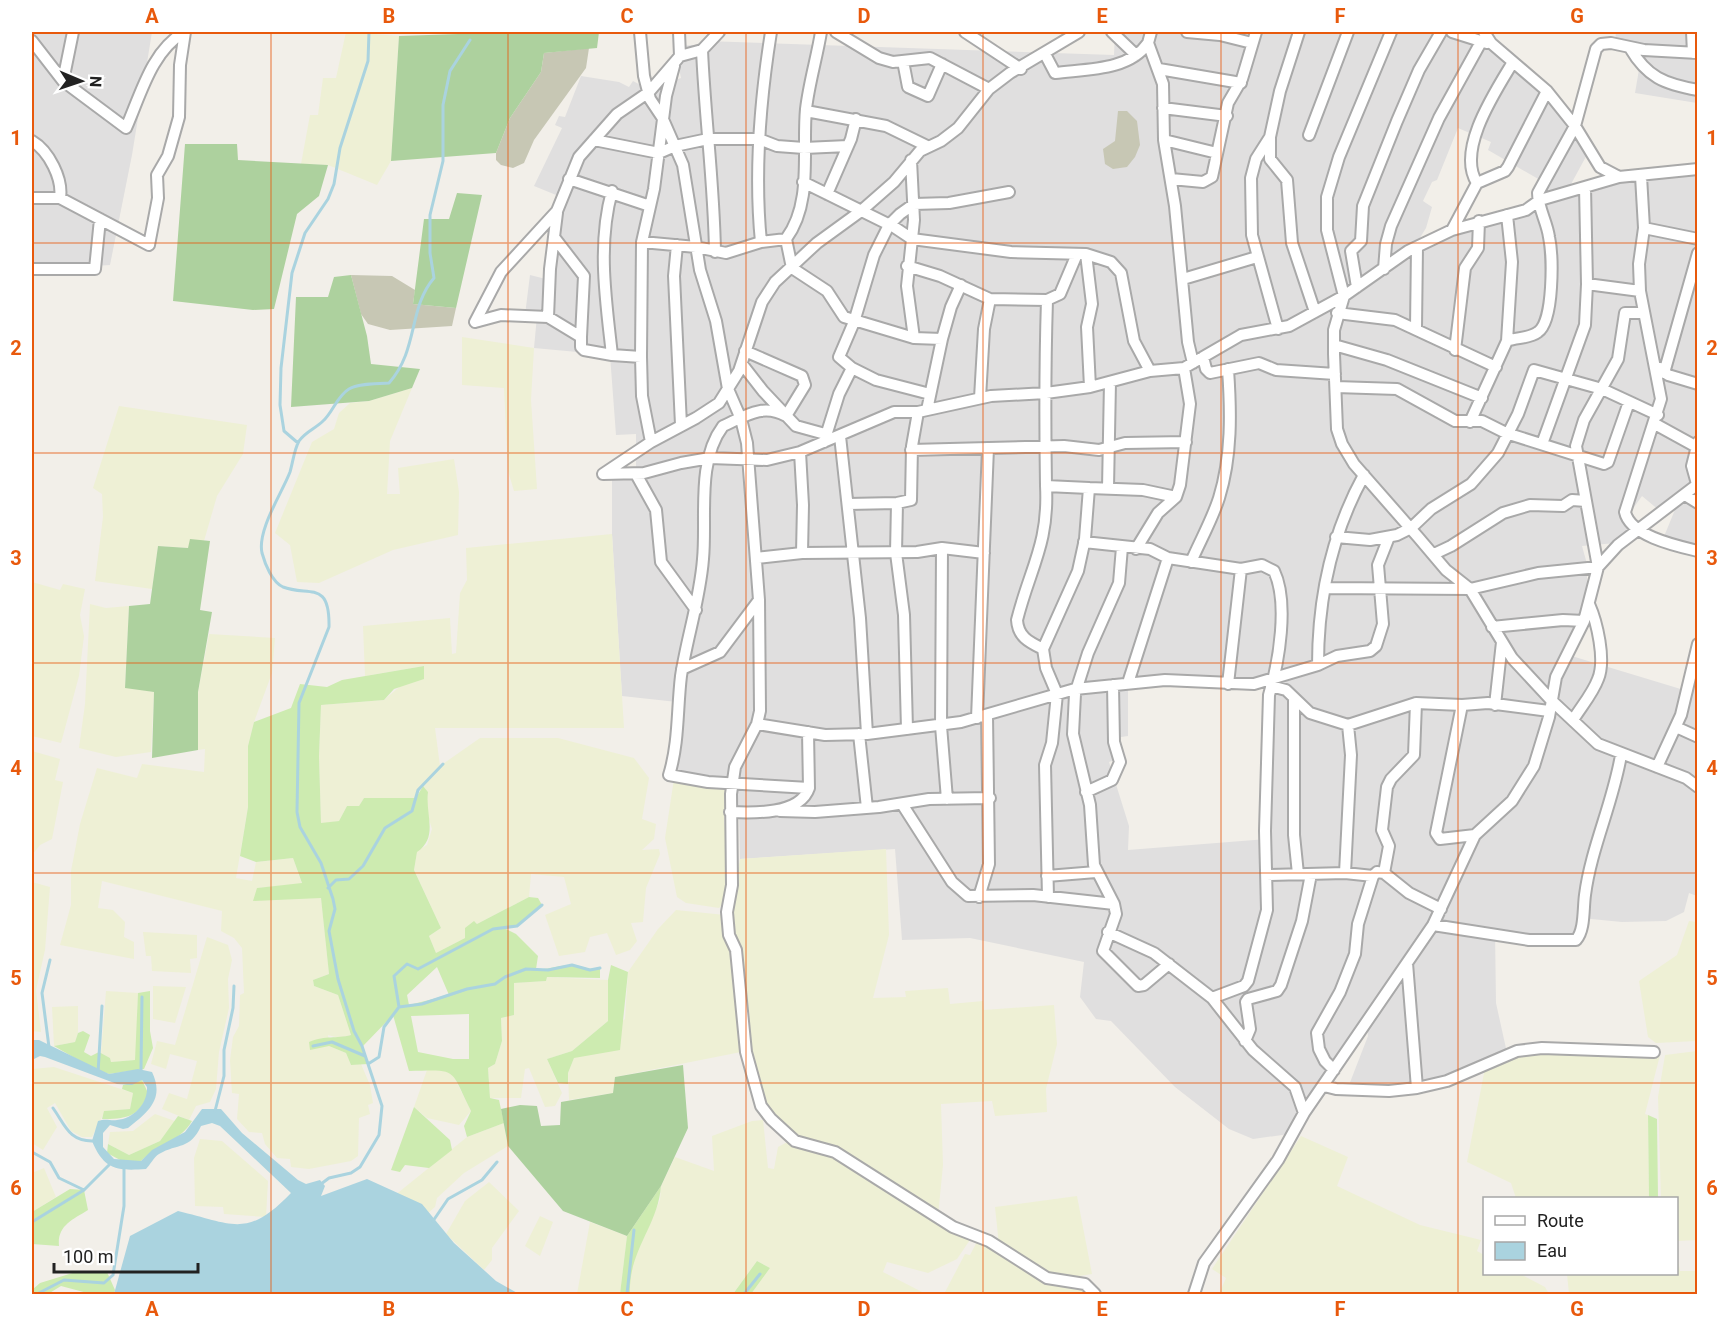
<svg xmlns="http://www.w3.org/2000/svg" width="1729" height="1326" font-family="Roboto,sans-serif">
	<rect width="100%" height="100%" fill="#f2efe9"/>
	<!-- residential -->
	<path fill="#e0dfdf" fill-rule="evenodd" d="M32,32h120l-20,123 -22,110 -78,5z
		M1115,32h350l14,5 63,51 47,63 -19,35 127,-17 -2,77 3,1 -1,301 -34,-9 18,-44 -21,16 -18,-15 -15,21 7,13 -18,13 -34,3 5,18v39l-22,51 119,36 13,-52v258l-8,-3 -5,19 -18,9 -44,1 -41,-4 -5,18 -40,3 -41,-8 1,72 11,50 -59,25 -30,7 -27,-1 -31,5 -11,-4 19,-49 -2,-17 -77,115 -36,5 -24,-10 -54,-42 -64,-66 -15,-2 -16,-22 4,-35 -114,-24 -68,2 -7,-91 -155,10 -1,-46h-10l2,-29 -63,-10 9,-72 -55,-6 -10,-162v-60l24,-1v-39l-20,1 -6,-80 -76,-7 3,-32 -12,-1 5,-40 20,5 11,-83 -27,-11 28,-58 -7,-3 4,-9 6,1 16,-41 38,6 10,5 4,-6 15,8 33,-11 -7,-32 21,-1 11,-4 408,14zM1458,128l33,14 -3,8 52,30 1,16 -33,17 -90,28 8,-13 6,-21 -9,-6 9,-19 5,-2zM1128,683l126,1 13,4v151l-139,11 1,-24 -20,-64 9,-3 -4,-21 14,-2z
		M1616,32h81v71l-62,-10 8,-47 -28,-5z"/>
	<!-- construction -->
	<path fill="#c7c7b4" d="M589,48l-3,20 -52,72 -10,23 -11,5 -12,-3 -5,-5v-7l14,-35 31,-46 3,-19z
		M1118,111h9l10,10 3,24 -5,12 -8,10 -14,2 -8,-5 -2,-15 12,-8z
		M351,275l41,1 23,14 -2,14 43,4 -4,18 -62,4 -22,-6 -7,-10z"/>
	<!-- farmland -->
	<path fill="#eef0d5" d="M346,32l53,4 -8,125 -14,24 -49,-20 -27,-1 9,-49h8l5,-37h13z
		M462,337l72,11 -3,52 6,89 -23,2 -6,-20 -4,-83 -42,-3z
		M412,388l-22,53 -3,53h13l-2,-26 56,-9 5,33 -1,43 -65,15 -74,33 -22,-1 -7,-37 -15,-12 37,-91 22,-13 5,-16 11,-10 19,-2z
		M119,406l128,19 -4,29 -26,42 -13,45 -14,-1 -1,8 -31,-2 -6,43 -57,-8 8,-64 -1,-23 -9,-6z
		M612,534l12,194h-189l5,38 40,-28h78l76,20 15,20 -7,41 14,5 -2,15 -12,11 17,-1 1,5 -14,34 -3,34 -12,1 6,18 -7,9 -14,5 -9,-22 -17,4 -5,15 -26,4 -14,-41 26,-11 -7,-27 -33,-3 -2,23 -52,27 -2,-2 -10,16 -29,15 -7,-17 12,-8 -27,-58 3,-19 10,-6 5,-16 -6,-20 2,-17 -6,-6 -6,12h-52l-5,8h-12l-8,15 -18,3 -2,-68 2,-51 63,-5 40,-34 -59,10 -2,-50 87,-8 2,36 4,-1 4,-60 7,-13 -1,-32z
		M32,582l28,8 3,-6 22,5 -5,26 4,21 -5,40 -18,67 -29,-7z
		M90,604l16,4 23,-2 -4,81 29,5 -3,60 -35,5 -37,-9 6,-44z
		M209,634l66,4 -3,35 -18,49 -6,24v61l-12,71 16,3 4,-19 37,-4 9,26 -45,4 64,9 8,77 -16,6 1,6 24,9 13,40 -12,3 -11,-3 1,11 17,7 5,12 10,-1 9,21 3,18 -5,2 2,9 -11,4 -1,38 -7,5 -42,8 -18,-2 -1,-8 -13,-1 -12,-14 -3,-11 -13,-1 -12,-13 2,-25 -7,-1 -2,-33 3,-23 6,-11 1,-31 4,-2 -2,-45 -8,-10 -13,-7 1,-20 -120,-30 -4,27 15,2 12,12 -1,15 10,5v17l-74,-14 11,-40v-34l9,-47 17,-56 40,10 5,-14 62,8 1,-23 -7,1v-58z
		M32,751l28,8 -5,21 8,2 -11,57 -12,6 -8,10z
		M674,779l52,10 -2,33 4,24 -1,44 -4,13 -4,5 -33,-5 -9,-6 -12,-59z
		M886,849l3,86 -16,63 33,-1 -1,-6 43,-3 2,16 33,-3 1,9 70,-5 3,39 -11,45 1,23 -52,4 -3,-15 -51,3 2,61 -5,51 36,18 -17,25 -29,14 -41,-11 -4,10 43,22h-175l19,-26 -13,-7 -24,33h-103l-1,-22 31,-72 1,-14 14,-29 39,14 -2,-35 40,-15 11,-1 5,48 6,1 4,-22 15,-8 -19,-23 -10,-19 -15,-49 -18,-136 9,-53z
		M32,882l18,5 -5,63 -9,40 5,42 -9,-1v-80l2,-1z
		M676,910l49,5 6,34 10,103 -126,25 -2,16 -44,7 -1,-27 6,-15 51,-39 3,-47 30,-43z
		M1689,921l8,1v119l-41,2 -8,-6 -9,-56 38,-26z
		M143,932l54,3v23l-7,1 1,14 -39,-2 -1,-15h-5z
		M207,937l21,8 4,15 -4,19 1,29 -10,44 -3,37 -6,13 -14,4 -7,14 -27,-11 7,-16 18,6 10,-38 -27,-7 -4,15 -15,-5 6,-23 18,4z
		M547,977l61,3v41l-36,30 -25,8 15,34 -7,13 -10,1 -16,-39 -4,1 -4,29h-31l-2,-30 7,-4 7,-23 -1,-23 13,-3 -1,-32 33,-2z
		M153,986l33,1 -11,36 -22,-4z
		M106,991l32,2 -2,67 -25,2 -1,-4 -9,-5z
		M78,1006v27l-3,9 -21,4 -2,-39z
		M1697,1051v189l-20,1 -1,-43h-15l-3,-101 7,-42z
		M1540,1052l120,3 -15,59 3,1 1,83h-133l-5,-15 -44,-21 18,-94 35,-14z
		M54,1067l79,26 -3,16 -25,2 -13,26h-10l-11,-6 -16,-28 -8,5 10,19 -14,23 -11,-7v-74z
		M427,1070h19l6,3 19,38 -12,14 -32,-7 -13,-11z
		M155,1114l20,7 -15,20 -31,14 -21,-11 2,-12 23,-1z
		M504,1123l4,23 -44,27 -27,25 -2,9 -42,37 -20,-31 94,-76z
		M1301,1136l47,21 -11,29 83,39 61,15 -4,11 7,4v19h36l25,13 4,7h-330l7,-16 -14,-9z
		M200,1139l22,2 46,40 -2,36 -42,-3 -1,-7 -28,-1 -1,-48z
		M44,1168l12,29 -24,15v-39z
		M489,1182l30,29 -27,37v12l-8,10 -38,-36 19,-33z
		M1077,1196l15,78 -26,4 28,16h-150l21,-40 5,1 10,-19 19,9 -4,-38z
		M540,1216l13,6 -13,34 -15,-10z
		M590,1222l37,14 -7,58h-43z
		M1677,1255l3,16h17v23h-128l-2,-20h109z"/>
	<!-- grass -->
	<path fill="#cdebb0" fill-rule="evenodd" d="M424,666v13l-30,10 -10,11 -63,5 -2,51 2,67 18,-2 8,-15h12l5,-8h52l7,-12 5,6c-3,23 11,45 -11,60l-3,18 27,58 -12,8 7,17 29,-15v-10l9,-7 3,3 52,-27 9,1 4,7 -25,21 -11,3 10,5 22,22 -2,13c13,1 23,-4 35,-4 11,0 17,6 29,3v10l-53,-1 -1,4 -32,2v32l-13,3 1,23 -7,23 -7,4 2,30 9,2 5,23 -37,14 -3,-11 7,-15c-22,-44 -12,-41 -62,-40l-16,-56 -30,31 5,18 -17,1 -5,-12 -17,-7 -19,4 -1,-8c18,-7 26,-3 42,-7l-13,-40 -24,-9 -1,-6 16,-6 -8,-76 -68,3 4,-13 45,-5 -9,-25 -37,4 -16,-6 8,-49v-61l6,-24 37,-14 9,-24 27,3 15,-7zM437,967l12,28 -40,10 -2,-10zM469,1014v45h-16l-35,-7 -7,-36z
		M611,965l17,7 -8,78 -46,8 -6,15v11l-10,-1 -11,-24 25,-8 36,-30v-41z
		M150,991v40l3,17 -9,21 -35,5 -17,-6 -38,-22 21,-4 3,-9 5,-2 7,4 -6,17 7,4 8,-4 11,6 1,4 24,-2 3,-67z
		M142,1080l6,13c-8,25 -24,26 -46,26l2,-8 26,-2 3,-16 -11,-4 1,-4z
		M414,1107l36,33 2,10 -23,18 -24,-3 -5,7 -9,-2z
		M1648,1115l9,4 1,79h-9z
		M178,1116l14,5c-12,21 -35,24 -51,40h-19l-15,-8 1,-9 21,11 31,-14z
		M661,1186c-3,40 -33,65 -31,108h-10l7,-58z
		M70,1189l14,1 4,20c-16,10 -31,16 -29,36l-27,-2v-32z
		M757,1261l13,7 -19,26h-18z
		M79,1271l28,1 8,18 -1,4h-23l-30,-8 -13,8h-16v-4l8,-7z"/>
	<!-- forest -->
	<path fill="#add19e" d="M519,32h80l-2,16 -53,5 -3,19 -31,46 -14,35 -105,8 8,-125z
		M185,144h52l1,16 90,5 -9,31 -22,18 -23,95 -21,1 -80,-9z
		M457,193l25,2 -26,113 -43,-4 11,-85h25z
		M351,275l16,61 4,28 49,5 -8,19 -43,13 -78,6 5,-110h32l6,-20z
		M190,539l20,2 -10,69 12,2 -14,80v58l-46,8 2,-66 -29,-4 4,-82 21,-2 8,-58 30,2z
		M683,1065l5,63 -27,58 -34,50 -64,-25 -55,-65 -7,-37 19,-4 17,1 4,20 19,-1 1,-23 52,-9 2,-16z"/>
	<!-- water -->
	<path fill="#aad3df" d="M39,1040l70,34 29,-5 14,3c13,27 -4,40 -24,56l-5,1 -13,-4 -7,8v14l11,12 27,2 11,-11 33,-18 17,-23h19l21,24 56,47 8,4 14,-4 5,6 -4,10 46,-17 55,25 32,39 42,38 23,13h-405l16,-58 48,-25c55,13 69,28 113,-18l-71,-67 -8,-3 -11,3c-11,24 -23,17 -42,28 -5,3 -9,11 -13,15 -29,2 -42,1 -54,-28l6,-20c8,-3 12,0 19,-1 17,-1 31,-17 30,-33l-5,-7 -10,5 -15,-1 -72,-27 -5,-1 -8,4v-20z"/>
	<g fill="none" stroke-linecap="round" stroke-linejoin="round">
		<!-- stream -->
		<path stroke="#aad3df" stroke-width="3" d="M298,443l-14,-12 -4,-26 1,-37 11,-95 13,-40 23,-34 6,-15 6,-36 28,-87 1,-29
			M328,888l8,-8 13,-1 14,-13 22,-38 27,-17 6,-21 25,-26
			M399,1007l-5,-31 13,-12 11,5 75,-40 24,-3 25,-21
			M313,1046l19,-4 33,14
			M49,1047l-7,-54 8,-33
			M368,1064l11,-7 5,-30 15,-20 23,-3 45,-15 28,-5 10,-7 21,-8 22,1 24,-5 18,5 10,-2
			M141,1070l1,-73
			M98,1073l4,-67
			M53,1108c12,17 16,34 41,33
			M215,1111l9,-35v-26l9,-42 1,-22
			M32,1152l18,10 9,16 25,12
			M321,1184l8,-6 22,-5 9,-6 19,-32 3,-29 -20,-60 -8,-15 -16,-52 -9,-48 6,-22 -2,-10 -12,-36 -21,-36 -3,-15 2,-109 30,-76c1,-48 -21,-30 -46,-40 -11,-5 -18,-23 -21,-34 -5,-23 20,-60 28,-81 3,-10 4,-22 9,-31 7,-10 16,-12 24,-20 10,-9 14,-25 26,-32 10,-6 28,-5 40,-6 30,-34 19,-75 45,-105l-4,-25v-38l13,-54v-56l7,-34 20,-31
			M433,1221l15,-22 34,-19 15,-18
			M32,1222l52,-32 25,-25
			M37,1294l27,-14 40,3 9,-8 11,-69v-40
			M627,1294l7,-64
			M744,1294l16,-20"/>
		<defs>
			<path id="minor" d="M640,32l4,44 6,23 12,18 21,48 17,105 16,51 12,68 13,30 6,24 12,157 1,111 -3,13 -22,43 -4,27 1,91 -5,27 2,23 7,15 10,102 15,54 10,13 24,22 40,11 118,75 36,14 58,37 38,6 10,10
				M679,32l1,24
				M836,32l43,26 14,4 37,-4 59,31
				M965,32l56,37
				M1112,32l24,23
				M1151,32l-3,11 15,41 1,56 11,66 13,136 5,21
				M1187,32l33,3 32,8
				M1391,32l-52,125 -12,40v33l17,66 -10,34v24l3,75 5,15 12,20 64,73 28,33 24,19 42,69 40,43 46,43 88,34 12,9
				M1452,32l35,11
				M1484,32l7,11 56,48 28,35 25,41 19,10
				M1692,32l1,21
				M32,41l31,40 63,47c15,-34 25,-76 58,-96
				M1630,48c17,29 34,36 68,42
				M702,50c3,68 12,134 13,202
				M1045,54l10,19c31,-4 74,-2 93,-30
				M903,61l5,26 20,9 14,-32
				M1159,69l82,14
				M63,81l10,-49
				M1163,108l64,8
				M806,111l80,15 41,20
				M1309,135l39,-103
				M1270,137v22l17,21 5,63 23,69
				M594,140l65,13 16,-7 33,-7h51l18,7 27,2 44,-2
				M1164,140l53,13
				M32,141c17,10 31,38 28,57l89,47 9,-47 -1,-23 11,-19 11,-39 1,-52 5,-33
				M911,160l3,60 -7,66 7,52 28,1 -15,71
				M1641,176l3,52 -5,36 1,27 21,108 -36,113c5,24 52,34 73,39
				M569,179l81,27
				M1171,179l32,3 9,-5 16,-74 14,-24 14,-47
				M803,182l91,45 18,12 99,13 75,2 25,8 10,11 13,68 16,30
				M1477,183c-21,-33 18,-91 36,-121
				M1585,187l2,97 53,7
				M612,191c-15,54 -6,110 0,164
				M827,194l24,-55 5,-20
				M32,198h28
				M1644,228l54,11
				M1452,230l25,-47 28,-12 3,-4 39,-76
				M554,237l30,39 -3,61
				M786,239l6,29 35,23 17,26 70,21
				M642,242l54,5 30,6 35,-11 25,-3c27,-36 16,-88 20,-130 3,-26 11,-52 15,-77
				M761,242c-7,-70 -1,-141 10,-210
				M677,245l-3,31 7,149
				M1086,254l6,50 -5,23 3,60
				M907,266l33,10 50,23 57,1
				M32,269h63l5,-50
				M1384,269l2,-25 5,-18 48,-108 42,-76
				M1183,279l74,-22
				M1357,287l-6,-36 10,-10 2,-35 34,-85 22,-51 22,-38
				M1337,313l58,7 101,47
				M548,317l2,-48 7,-56
				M475,322l26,-50 56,-61 22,-54 38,-43 32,-22 31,-36 22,-6 17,-18
				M475,322l26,-7 47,2 33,20v10l3,3 28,5 29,2 1,39 9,46
				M1416,328l1,-81
				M1278,329l-26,-94 -1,-57 5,-19 14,-22 10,-46 19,-59
				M942,339l9,-32 10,-22
				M1507,341c9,-4 22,-2 31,-9 16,-11 15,-76 11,-95 -2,-15 -11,-29 -11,-44l37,-67 21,-77 5,-5 10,-1 33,7 54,3
				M1334,345l53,15 95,38
				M1455,350l10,-82 13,-20 1,-27
				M745,351l57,25 3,9 -19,31c-23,-13 -41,0 -63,10 -27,36 -16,92 -20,133 -3,40 -16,78 -22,117 -4,33 -2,67 -12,99l39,7 101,6 -1,-56
				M641,357l1,-115 12,-53 12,-93 8,-30
				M1203,357l3,12 4,4 49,-10 17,7 59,4
				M742,364l21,27 33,35 29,8
				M852,368l24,12 54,14
				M1660,368l8,7 30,9
				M1664,373l34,-120
				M1336,387l61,2 58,32h27l24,12 98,31 4,-2 21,-60
				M980,398l4,-69 6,-30
				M1470,422l37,-81 5,-79 -5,-47
				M1655,424l40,22
				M840,436l20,182 7,116
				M824,442l15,-48 13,-26 -13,-11 15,-35 20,-67 15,-30 11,-11 14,-10 35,-1 60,-11
				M1542,444l43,-119 2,-41
				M911,450l153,-4 35,4 26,-7 61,-1
				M800,452l3,53 -1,48
				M603,474l41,-1 37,-10 29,-5 57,2 33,-8 94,-40h24l73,-16 55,-3 44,-6 60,-16 34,-3 57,-33 48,-9 55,-30 64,-45 44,-21 74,-20 14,-10 79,-23 79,-8
				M603,474l48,-32 45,-24 23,-15 20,-32 23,-69 13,-20 42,-39 44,-32 33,-29 26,-31 21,-10 17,-13 31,-39 21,-16 69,-41
				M636,474l20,36 5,52 35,48
				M1697,484l-5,-18 6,-24
				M1089,488l54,2 33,7
				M1108,488l2,-106
				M1685,495l13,8
				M897,503l-1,50 8,62 3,114
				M848,504l49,-1 14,-3 1,-54 6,-34
				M1336,537l34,3 27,-5 14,-7 20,-19 40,-25 27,-31 20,-39 16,-44 68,19 56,26
				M1084,542l66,7 18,9 73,11
				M1122,547l-3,36 -31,70 -13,41 -2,40 17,71 4,60 20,39 2,10 -13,37 35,35 6,-1 25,-21
				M942,548l-1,178 6,73
				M1136,549l22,-36 18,-16 4,-12 10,-81 -6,-36
				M1434,554l17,-8 52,-33 27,-8 33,1 9,-6 14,1
				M756,558l46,-5 115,-1 25,-4 42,5
				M1191,562c9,-21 21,-42 28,-64 13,-42 12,-86 9,-129
				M1325,588l145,1 68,-16 60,-6 20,-22 80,-61
				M1492,627l71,-7 21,1
				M1043,649c-14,-7 -25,-12 -26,-29 13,-52 32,-76 29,-134
				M1318,665l19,-9 33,-5 6,-5 7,-22 -5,-59 11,-28
				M682,669l38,-17 39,-52
				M1128,683l40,-125
				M1271,686l15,4 24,23 38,12 68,-22 46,2 -26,128 4,6 35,-4
				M1294,700v135l4,39
				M1462,705l26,-2 61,8
				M1495,705l7,-63
				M977,718l11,-270
				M1573,720c8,-13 20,-27 25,-41 8,-19 -1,-57 -9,-75
				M757,724l68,11 42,-1 94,-12 114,-33 90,-9 89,4 64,-19c0,-67 14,-132 46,-190
				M1348,725l3,30 -6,118 28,3
				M1676,727l22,10
				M859,734l8,74
				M1657,767l24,-52 17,-71
				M1086,792l26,-12 8,-18 -6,-20 -1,-57
				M902,804l50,78 16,14 65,-1 81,9
				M780,811l35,1 64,-5 50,-8 61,-1
				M730,812c23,1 70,3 79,-24
				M1384,873l5,-27 -7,-16 5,-43 4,-8 23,-24 2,-52
				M1267,875l78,-2
				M1047,876l49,-4
				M979,897l10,-33 -2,-149
				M1048,897l-3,-132 7,-22 5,-49 -11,-26 -3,-19 35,-78 7,-32 4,-51 -43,-2c-1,-62 -1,-124 1,-186l13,-6 17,-40
				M1433,925l96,15h47c9,-10 7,-31 9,-45 6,-47 28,-92 36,-140
				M1108,932l46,21 58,45 41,52 42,37 9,26
				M1407,963l10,125
				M1212,998l32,-12 4,-5 19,-71 -2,-79 4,-136c10,-33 20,-93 5,-124l-12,-6 -21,4 -13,115
				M1245,1041l5,-12 -4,-27 2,-3 29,-8 4,-6 21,-64 9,-47
				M1334,1070l-9,-9 -6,-12 -2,-16 23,-41 15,-38 3,-30 15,-48 4,-4 7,1 25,20 32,16
				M1324,1086l12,3 53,2 28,-3 30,-7 70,-30 25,-3 112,4
				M1194,1294l10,-31 74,-103 26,-47 129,-188 42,-90 37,-34 22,-35 15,-49 7,-40 28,-56 14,-54 -22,-121 8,-26 34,-61 7,-46h19"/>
		</defs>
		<!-- minor casing -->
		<use href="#minor" stroke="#a9a9a9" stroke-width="14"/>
		<!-- minor -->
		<use href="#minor" stroke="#fff" stroke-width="10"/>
	</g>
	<!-- grid -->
	<path fill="none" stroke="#e8590c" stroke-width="1.5" stroke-opacity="0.55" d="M271,32v1262M508,32v1262M746,32v1262M983,32v1262M1221,32v1262M1458,32v1262M32,243h1666M32,453h1666M32,663h1666M32,873h1666M32,1083h1666"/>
	<!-- border -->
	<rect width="1729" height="1326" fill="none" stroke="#ffffff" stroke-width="66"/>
	<!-- legend -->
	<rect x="1483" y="1197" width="195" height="78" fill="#ffffff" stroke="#a7a7a7" stroke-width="1.5"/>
	<rect x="1495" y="1216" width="30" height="9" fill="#ffffff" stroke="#a7a7a7" stroke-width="1.5"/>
	<text x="1537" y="1227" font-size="18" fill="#222222">Route</text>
	<rect x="1495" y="1242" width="30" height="18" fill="#aad3df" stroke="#a7a7a7" stroke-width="1.5"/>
	<text x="1537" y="1257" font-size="18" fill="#222222">Eau</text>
	<!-- north arrow -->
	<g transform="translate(81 81) rotate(92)" stroke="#ffffff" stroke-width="4.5" paint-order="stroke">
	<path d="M0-4.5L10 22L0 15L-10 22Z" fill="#222222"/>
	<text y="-9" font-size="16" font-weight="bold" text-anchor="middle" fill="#222222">N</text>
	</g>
	<!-- scale -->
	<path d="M54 1263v9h144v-9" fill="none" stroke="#222222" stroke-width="3"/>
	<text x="63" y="1263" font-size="18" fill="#222222" stroke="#ffffff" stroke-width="4.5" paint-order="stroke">100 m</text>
	<rect x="33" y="33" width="1663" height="1260" fill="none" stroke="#e8590c" stroke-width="2"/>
	<g font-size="20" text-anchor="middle" font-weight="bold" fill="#e8590c">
		<text x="152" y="23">A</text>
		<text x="389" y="23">B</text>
		<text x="627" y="23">C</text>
		<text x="864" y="23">D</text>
		<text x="1102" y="23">E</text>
		<text x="1340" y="23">F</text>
		<text x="1577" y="23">G</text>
		<text x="16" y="145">1</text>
		<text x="1712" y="145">1</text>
		<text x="16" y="355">2</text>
		<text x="1712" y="355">2</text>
		<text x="16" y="565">3</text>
		<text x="1712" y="565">3</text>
		<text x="16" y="775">4</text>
		<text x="1712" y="775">4</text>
		<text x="16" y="985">5</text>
		<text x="1712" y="985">5</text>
		<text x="16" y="1195">6</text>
		<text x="1712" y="1195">6</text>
		<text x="152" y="1316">A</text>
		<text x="389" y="1316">B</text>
		<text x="627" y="1316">C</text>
		<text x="864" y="1316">D</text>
		<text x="1102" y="1316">E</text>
		<text x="1340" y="1316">F</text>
		<text x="1577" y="1316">G</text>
	</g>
</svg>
